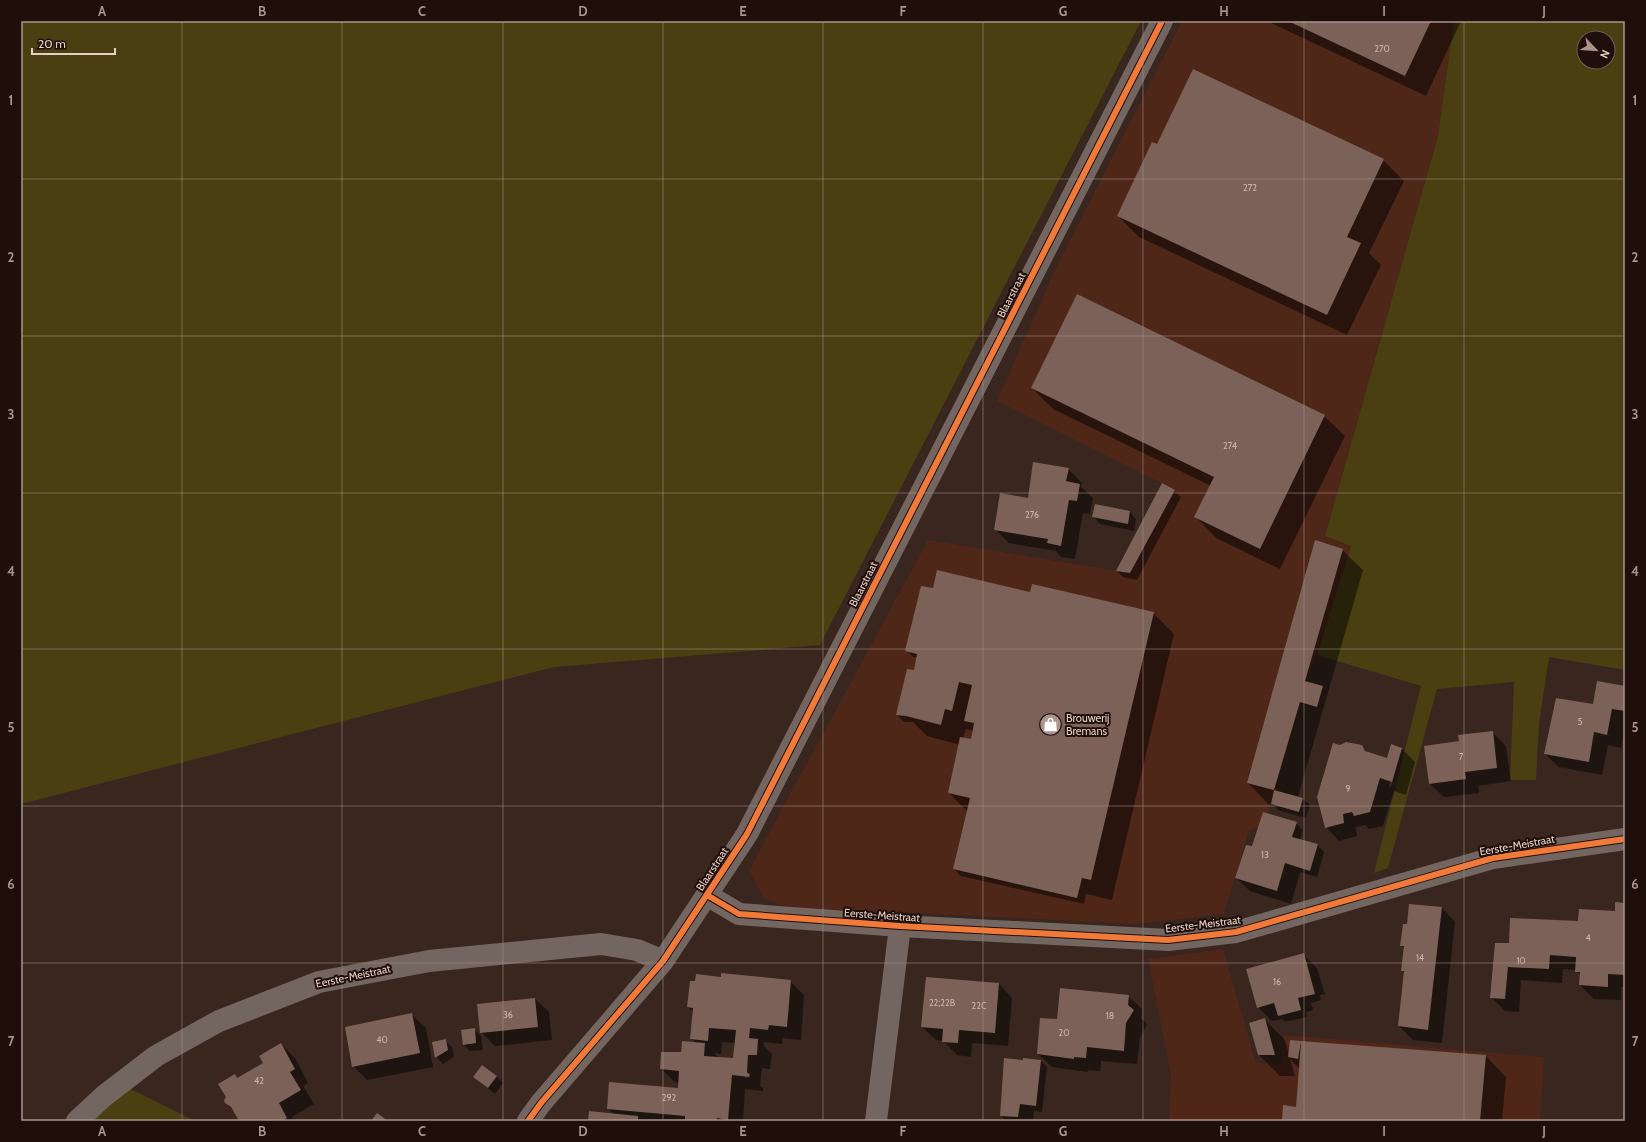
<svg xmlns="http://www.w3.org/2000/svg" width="1646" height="1142" font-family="Cabin,sans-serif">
	<rect width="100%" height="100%" fill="#39261f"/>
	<!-- built -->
	<path fill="#4e2719" d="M1182,21h272l-16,115 -113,400 26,10 -34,109 -12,26 -37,133 -9,13 -10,3 -25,84 -88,10 -240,-12 -102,-2 -30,-11 -15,-29 179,-330 202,33 45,-83 -178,-89 58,-131z
		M1223,949l33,114 25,1 3,-29 260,22 -4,64h-371l2,-46 -23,-116z"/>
	<!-- green -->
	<path fill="#493f11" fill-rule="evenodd" d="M21,21h1120l-321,624 -266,22 -533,137z
		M1454,21h171v649l-76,-13 -10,67 -3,56h-26l4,-98 -77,7 -49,179 -14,5 47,-187 -104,-31 34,-109 -26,-10 113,-400zM1584,38h24v24h-24z
		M129,1088l66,33h-106z"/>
	<!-- shadow -->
	<path fill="#0007" fill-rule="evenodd" d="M1267,21h194l-35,75z
		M1157,146l226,14 21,21 -35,72 12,12 -34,70 -208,-98 -21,-21z
		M1032,388l292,28 21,20 -65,133 -64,-31 -20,-21 15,-31 -158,-77z
		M1068,469l14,14 -1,4 12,11 -3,16 -7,-1 -8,46 -14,-2 -5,-6 -47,-8 -14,-14 34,-30z
		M1174,491l7,6 -44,83 -14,-3 -6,-6z
		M1130,512l6,7 -2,12 -34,-7 -6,-7z
		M1342,550l21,20 -65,227 5,2 7,6 -4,13 -28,-8 -5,-5 -5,-1 -20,-21z
		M933,590l98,4 122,19 21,21 -62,266 -26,-6 -2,10 -123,-28 -7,-7 14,-57 -19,-19 11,-48 -33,-9 -14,-14h-9l-7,-7 17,-43 4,-14 -5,-1 -6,-7zM966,729l8,2 -3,9 -8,-2z
		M1625,687v38l-4,23 -13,-3 -6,30 -43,-8 -14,-13 48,-49z
		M1492,732l14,14 5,35 -33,5 1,7 -35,4 -14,-13 31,-42z
		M1340,746h21l7,7 20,6 13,-11 14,14 -9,33 -12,-4 -11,35 -14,3 -4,-4 -9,2 1,9 -18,5 -13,-14zM1394,769h2l-5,18 -2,-1z
		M1296,823l7,7 -3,10 17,5 7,7 -7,25 -17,-5 -9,32 -41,-13 -14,-13 17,-30z
		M1625,904v83h-4v13l-27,-1 -14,-14 1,-10 -5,-5 -13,-1 -1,14 -41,-3 -2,32 -14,-1 -14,-14 19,-53 106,-32z
		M1442,908l13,14 -13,121 -29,-3 -14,-14 6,-53 -3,-3 3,-21 -4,-4 7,-20z
		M1303,954l14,14 8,26 -5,1 1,5 -10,3 2,7 -7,2 1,5 -22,5 -3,-3 -10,2 -14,-14z
		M722,978l68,3 14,14 -3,45 -19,-2v6l-18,-2v4l8,8 -2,15 -8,-1 -2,18 3,2v3l-18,-2 -2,32h-154l25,-7 -6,-5 71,-20 1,-6 -5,-1 -14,-13 35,-26 -5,-5 2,-26 -5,-5zM722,1042l14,1 -2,16 -15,-1 -5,-5 7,1zM746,1072h2l-1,6h-2z
		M999,984l13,14 -4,48 -36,-3 -1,14 -14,-2 -14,-14 -7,-1 -14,-13z
		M1128,996l14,13 -1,9 6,6 -7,14 -3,26 -36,-3 -1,10 -13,-1 1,2 -36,-5 -14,-13 20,-34z
		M535,999l14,13 3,28 -57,6 -14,-14z
		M412,1015l14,13 7,39 -66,13 -14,-14z
		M1265,1020l20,20 4,14 11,-12 2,2 184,12 20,21 -4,44h-219l14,-13 3,-39 -10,-10 5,17h-15l-21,-21z
		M474,1029l7,7 2,14 -13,1 -6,-6z
		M445,1040l7,7 2,10 -11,7 -7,-7 -3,-14z
		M281,1044l14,14 13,25 -5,3 11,18 -22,13 2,4h-54l-5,-9 -9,-9 12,-24 27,-16z
		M1041,1061l6,6 -5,45 -8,-1 -1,10h-27l-5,-5z
		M496,1076l7,7 -8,11 -21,-17z"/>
	<!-- building -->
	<path fill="#7b6158" d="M1288,21h143l-26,55z
		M1193,69l191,90 -37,78 14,6 -34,72 -210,-99 35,-74 5,2z
		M1077,294l248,121 -65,134 -66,-32 20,-40 -183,-89z
		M1033,462l36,6 -3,13 14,3 -3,17 -8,-1 -8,46 -14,-3 1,-4 -54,-9 6,-37 28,5z
		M1162,483l13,7 -45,83 -14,-2z
		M1095,504l35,7 -2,13 -36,-7z
		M1315,540l28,9 -38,132 18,5 -6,21 -17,-5 -26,88 -27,-7z
		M937,570l93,22 2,-8 122,28 -63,268 -9,-2 -5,20 -124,-29 17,-71 -22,-5 12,-56 11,2 3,-16 -10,-2 8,-36 -13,-3 -7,29 -7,-2 -4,16 -35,-9 -10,-1 11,-46 7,1 3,-16 -12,-3 16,-65 12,2z
		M1597,681l28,5v25l-13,-2 -5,26 -13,-3 -5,30 -45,-8 12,-56 37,6z
		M1493,731l4,37 -32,4 1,7 -37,5 -5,-38 35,-5 -1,-6z
		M1346,742l16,3 3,6 22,7 4,-14 11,4 -10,34 -12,-4 -10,34 -16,4 -2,-4 -9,2 1,9 -19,5 -8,-31 16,-54 7,2z
		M1274,790l29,8 -4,14 -28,-8z
		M1263,812l34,10 -5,15 26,7 -8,27 -25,-8 -8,28 -42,-13 11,-33 6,1z
		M1615,902l10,1v72l-17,-1v13l-29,-2 1,-13h-5l1,-15 -26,-2 -1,14 -41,-2 -3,32 -15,-1 5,-55h14l1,-25 68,3 1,-12 36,2z
		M1409,904l33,3 -14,123 -30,-4 6,-55h-3l3,-25h-4l3,-22h4z
		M1304,953l11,41 -17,4 3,12 -23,6 -4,-13 -17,5 -11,-39z
		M721,973l70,7 -4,47 -18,-2 -1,5 -18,-2 -1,10 9,1 -1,16h-9l-1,18 3,1 -1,3 -17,-2 -4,45 -11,-2 -1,3h-31v-5l-78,-7 2,-27 69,6 1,-17 -19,-2 1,-17h20l1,-11 23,2 -1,13 29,2 3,-28 -27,-2 -1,13 -18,-2 3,-31 -6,-1 3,-26h5l1,-7 25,3z
		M926,977l73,6 -4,50 -36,-3 -1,13 -16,-1 1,-13 -22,-2z
		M1060,988l69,7 -1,10 6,5 -8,13 -2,28 -37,-4 -1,11 -12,-1v2l-37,-5 3,-36 17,1z
		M535,998l3,29 -58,6 -3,-29z
		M412,1013l8,40 -68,14 -7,-40z
		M1265,1018l10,37h-17l-9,-32z
		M475,1028l1,15 -13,2 -2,-15z
		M446,1039l2,11 -13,8 -3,-16z
		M1290,1040l11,1 -3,18 -10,-2z
		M1301,1041l185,14 -6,66h-198l1,-16 13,2z
		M281,1043l14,26 -5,3 11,18 -22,13 8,15 -4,3h-44l-8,-14 -6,-4 -1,-3 2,-3 -8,-13 17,-10 2,4 26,-15 -4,-7z
		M1004,1058l19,2v-2l18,2 -5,46 -16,-2 -2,13 -18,-1z
		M482,1065l15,11 -9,12 -15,-11z
		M589,1111l49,5v5h-50z
		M377,1113l11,8h-17z"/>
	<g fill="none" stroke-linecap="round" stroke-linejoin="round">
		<!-- minor -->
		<path stroke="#736560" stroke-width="22" d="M707,895l32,19 161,12 268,14 68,-8 257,-74 132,-19
			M77,1121l27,-25 52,-40 63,-35 100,-39 110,-21 172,-17 36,6 26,11
			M528,1121l13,-18 122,-142 84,-127 415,-813
			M876,1121l24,-195"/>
		<defs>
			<path id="cycleway" d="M707,895l32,19 161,12 268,14 68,-8 257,-74 132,-19
				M528,1121l13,-18 122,-142 84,-127 415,-813"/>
		</defs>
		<!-- cycleway casing -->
		<use href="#cycleway" stroke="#1f0f0a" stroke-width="8"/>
		<!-- cycleway -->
		<use href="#cycleway" stroke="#f17a3a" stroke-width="6"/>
	</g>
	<!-- grid -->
	<path fill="none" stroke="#aa948c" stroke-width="1" stroke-opacity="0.55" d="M182,21v1100M342,21v1100M503,21v1100M663,21v1100M823,21v1100M983,21v1100M1143,21v1100M1304,21v1100M1464,21v1100M21,179h1604M21,336h1604M21,493h1604M21,649h1604M21,806h1604M21,963h1604"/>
	<!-- icons -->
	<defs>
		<symbol id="shop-disc" viewBox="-11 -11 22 22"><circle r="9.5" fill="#aa948c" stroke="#1f0f0a"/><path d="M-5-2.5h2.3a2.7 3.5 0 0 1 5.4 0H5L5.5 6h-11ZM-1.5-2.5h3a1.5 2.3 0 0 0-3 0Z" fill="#fff"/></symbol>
	</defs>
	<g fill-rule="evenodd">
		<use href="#shop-disc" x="1038" y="712" width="25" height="25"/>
	</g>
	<g text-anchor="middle" stroke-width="4" stroke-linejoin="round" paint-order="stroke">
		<!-- number labels -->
		<g font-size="9" fill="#ccb4aa">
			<text x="1382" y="52">270</text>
			<text x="1250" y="191">272</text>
			<text x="1230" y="449">274</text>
			<text x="1032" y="518">276</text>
			<text x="1580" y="725">5</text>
			<text x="1461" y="760">7</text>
			<text x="1348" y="792">9</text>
			<text x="1265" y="858">13</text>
			<text x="1588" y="941">4</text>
			<text x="1420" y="961">14</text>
			<text x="1521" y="964">10</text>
			<text x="1277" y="985">16</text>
			<text x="942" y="1006">22;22B</text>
			<text x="979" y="1009">22C</text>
			<text x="508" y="1018">36</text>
			<text x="1110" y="1019">18</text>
			<text x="1064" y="1036">20</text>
			<text x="382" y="1043">40</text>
			<text x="259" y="1084">42</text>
			<text x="669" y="1101">292</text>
		</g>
		<!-- street labels -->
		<g font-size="11" fill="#e7cfc6" stroke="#1f0f0a">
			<text transform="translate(1011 295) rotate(-63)" y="4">Blaarstraat</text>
			<text transform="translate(863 584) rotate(-63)" y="4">Blaarstraat</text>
			<text transform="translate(1517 845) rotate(-10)" y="4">Eerste-Meistraat</text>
			<text transform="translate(712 869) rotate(-57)" y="4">Blaarstraat</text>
			<text transform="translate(882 915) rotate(4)" y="4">Eerste-Meistraat</text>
			<text transform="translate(1203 924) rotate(-7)" y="4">Eerste-Meistraat</text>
			<text transform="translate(353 976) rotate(-12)" y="4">Eerste-Meistraat</text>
		</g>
		<!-- poi labels -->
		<g font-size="11" fill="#e7cfc6" stroke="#1f0f0a" text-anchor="start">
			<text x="1066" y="722">Brouwerij<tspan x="1066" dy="13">Bremans</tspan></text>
		</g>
	</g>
	<!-- border -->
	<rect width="1646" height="1142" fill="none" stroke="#1f0f0a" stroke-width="44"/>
	<!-- north arrow -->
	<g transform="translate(1596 50) rotate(115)"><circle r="19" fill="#1f0f0a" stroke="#6f5c55"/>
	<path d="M0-3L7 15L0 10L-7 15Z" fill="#aa948c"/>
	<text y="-6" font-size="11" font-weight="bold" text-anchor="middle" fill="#e7cfc6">N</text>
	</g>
	<!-- scale -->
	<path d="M32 48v6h83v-6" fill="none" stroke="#e7cfc6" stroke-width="2"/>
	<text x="38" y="48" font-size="12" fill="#e7cfc6" stroke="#1f0f0a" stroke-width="3" paint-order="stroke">20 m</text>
	<rect x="22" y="22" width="1602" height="1098" fill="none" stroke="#aa948c" stroke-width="1.5"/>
	<g font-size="13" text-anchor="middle" font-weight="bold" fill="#aa948c">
		<text x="102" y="16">A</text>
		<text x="262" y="16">B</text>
		<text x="422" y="16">C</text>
		<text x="583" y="16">D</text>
		<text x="743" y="16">E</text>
		<text x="903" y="16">F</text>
		<text x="1063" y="16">G</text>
		<text x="1224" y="16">H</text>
		<text x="1384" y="16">I</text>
		<text x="1544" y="16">J</text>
		<text x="11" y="105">1</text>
		<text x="1635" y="105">1</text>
		<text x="11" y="262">2</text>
		<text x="1635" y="262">2</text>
		<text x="11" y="419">3</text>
		<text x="1635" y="419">3</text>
		<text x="11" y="576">4</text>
		<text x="1635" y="576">4</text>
		<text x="11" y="732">5</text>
		<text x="1635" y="732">5</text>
		<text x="11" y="889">6</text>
		<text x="1635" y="889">6</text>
		<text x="11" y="1046">7</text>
		<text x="1635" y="1046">7</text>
		<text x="102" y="1136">A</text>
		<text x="262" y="1136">B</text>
		<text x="422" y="1136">C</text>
		<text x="583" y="1136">D</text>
		<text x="743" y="1136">E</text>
		<text x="903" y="1136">F</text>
		<text x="1063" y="1136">G</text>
		<text x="1224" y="1136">H</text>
		<text x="1384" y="1136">I</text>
		<text x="1544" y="1136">J</text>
	</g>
</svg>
